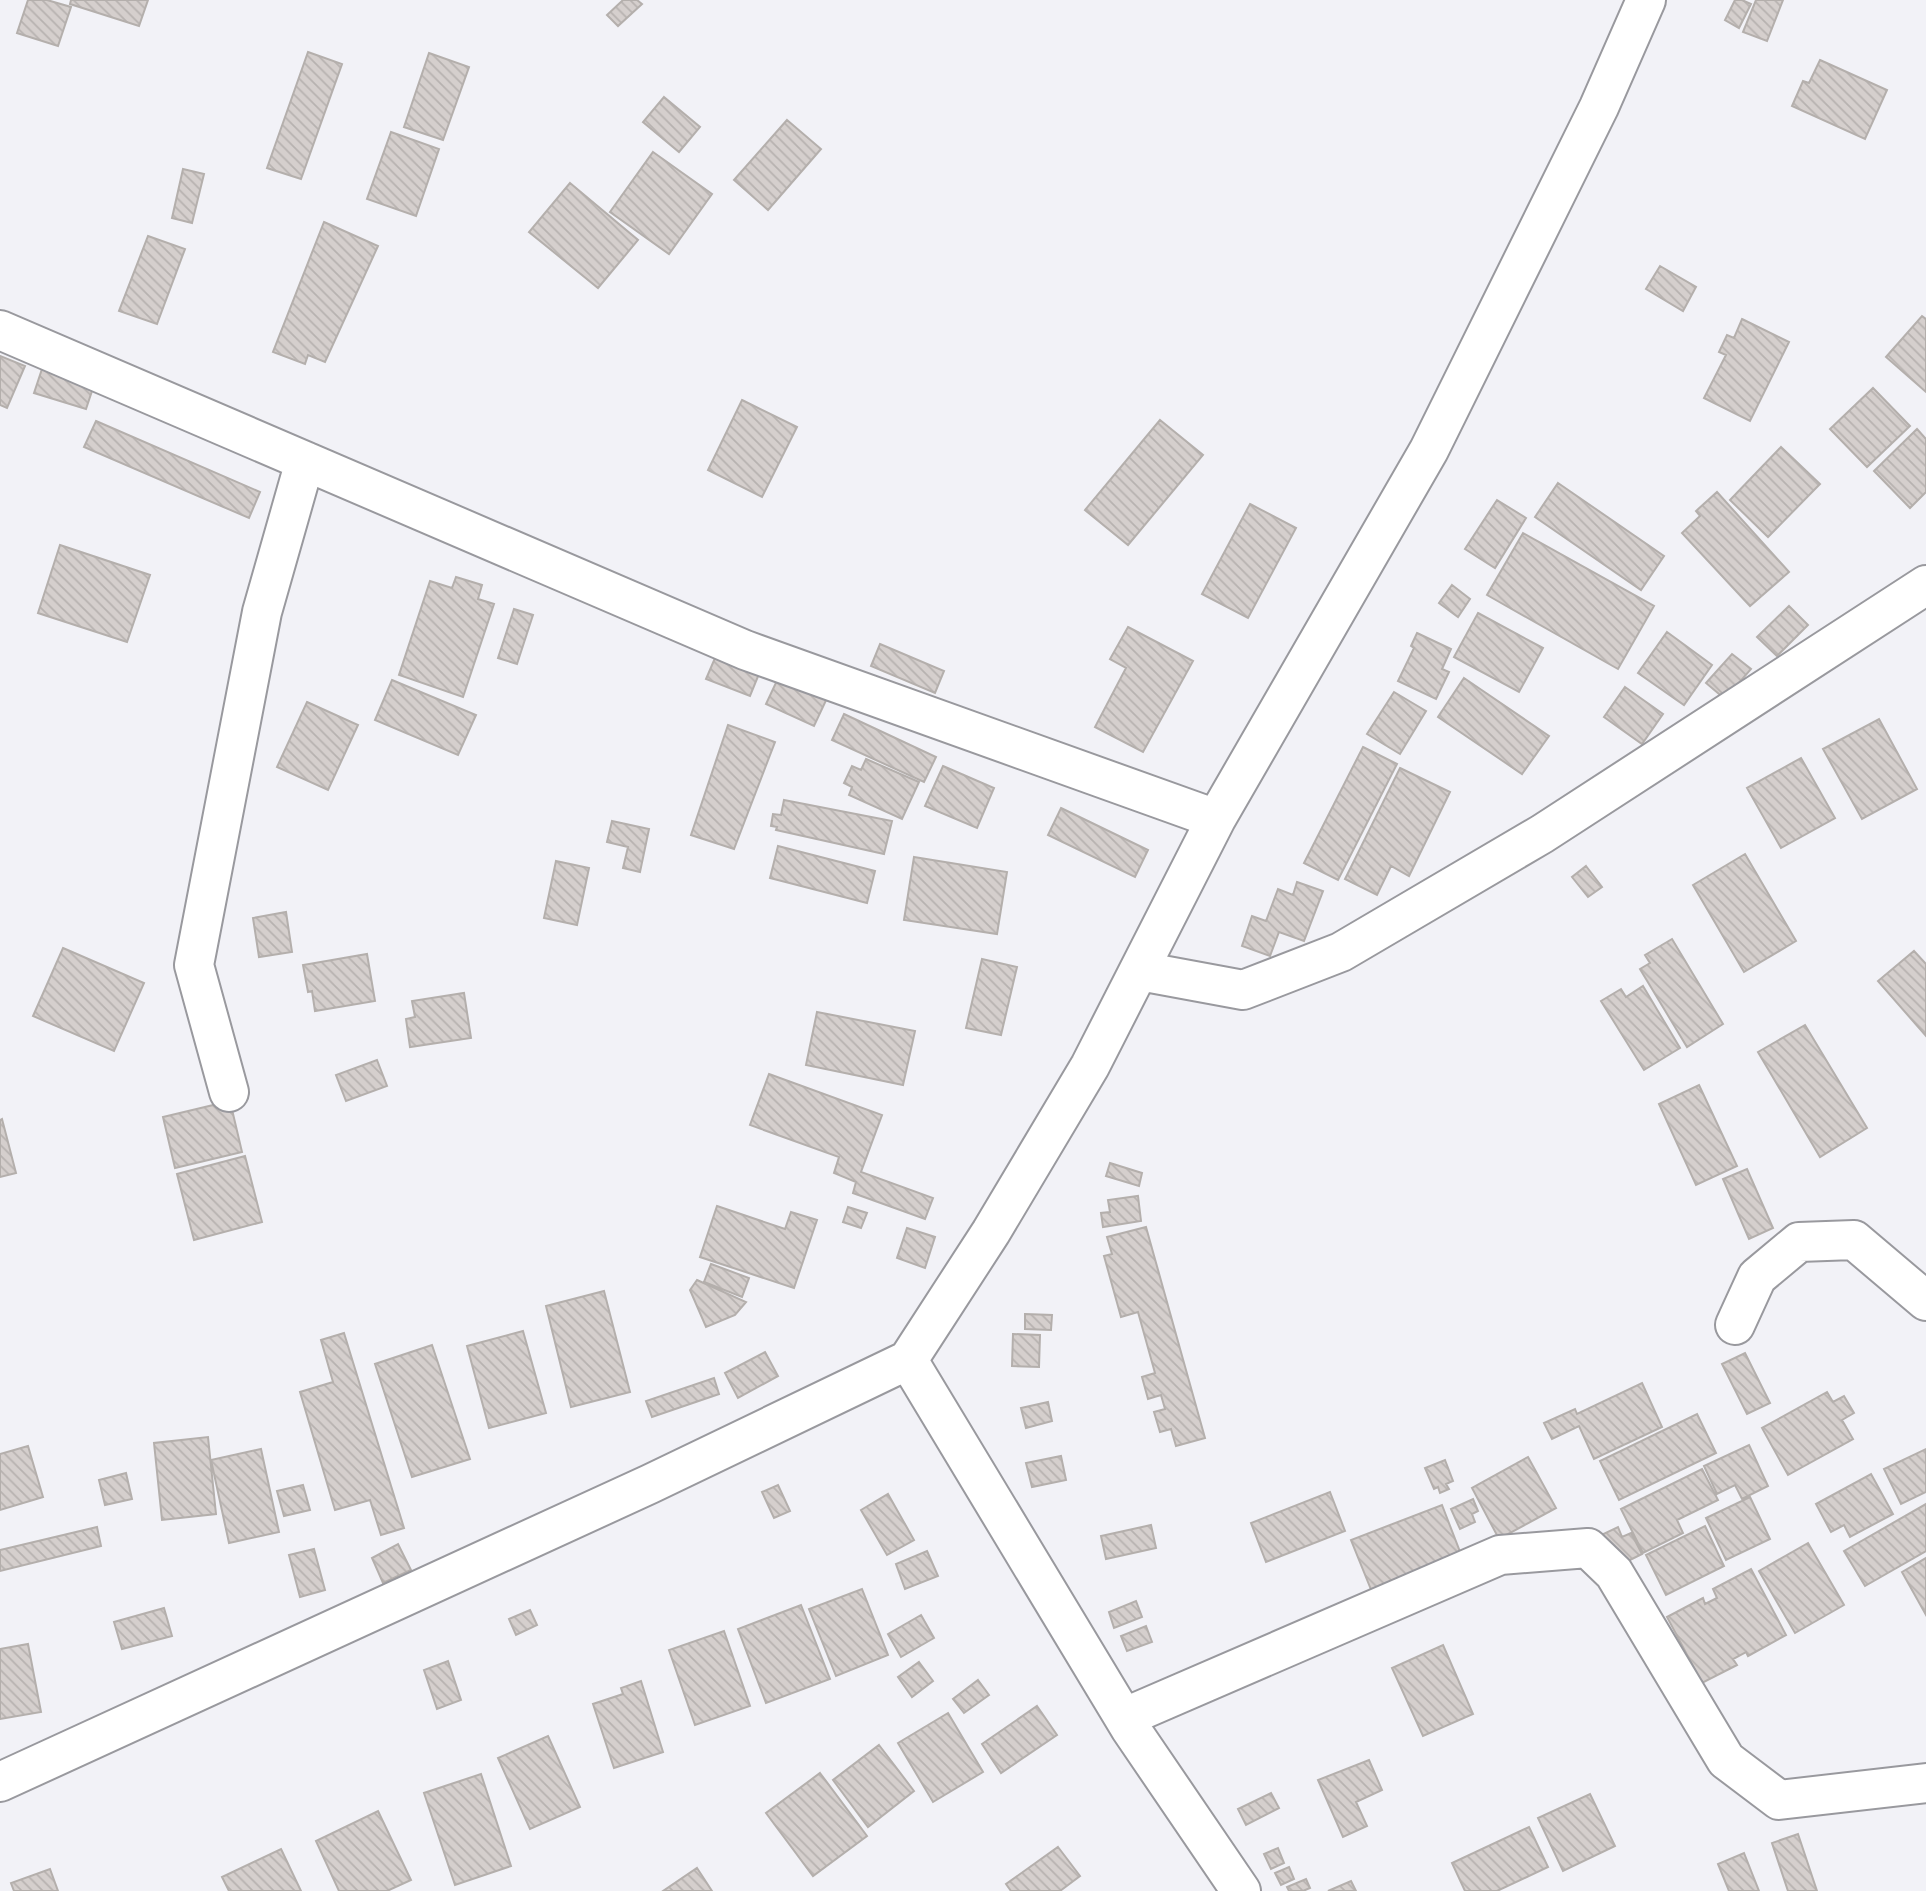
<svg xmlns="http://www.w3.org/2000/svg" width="1926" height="1891" font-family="'Nunito Sans',sans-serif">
	<defs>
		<pattern id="building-back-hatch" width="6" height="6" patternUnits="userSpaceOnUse" patternTransform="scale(1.75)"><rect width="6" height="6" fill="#d5cfcd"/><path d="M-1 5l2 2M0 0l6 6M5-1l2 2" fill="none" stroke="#b7b2b0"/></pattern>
	</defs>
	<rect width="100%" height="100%" fill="#f2f2f7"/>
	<!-- building -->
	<path fill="url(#building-back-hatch)" stroke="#b4afac" stroke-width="2" d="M28,0h19l24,7 -13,39 -41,-13z
		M71,0h77l-9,26 -69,-22z
		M623,0h14l5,4 -24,22 -11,-11z
		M1735,0h7l9,4 -12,24 -14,-8z
		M1756,0h27l-16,41 -24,-9z
		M308,52l34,12 -41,115 -34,-11z
		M429,53l40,14 -26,73 -39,-13z
		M1820,60l67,30 -22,49 -73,-33 11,-25 6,2z
		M664,97l36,30 -21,25 -36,-30z
		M787,120l34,29 -53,61 -34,-30z
		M391,132l48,17 -23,67 -49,-17z
		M653,152l59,42 -43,60 -59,-42z
		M183,169l21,5 -12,49 -20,-5z
		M570,183l68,57 -40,48 -69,-56z
		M324,222l54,24 -53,116 -17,-7 -3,9 -32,-12z
		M148,236l37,13 -28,75 -38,-13z
		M1660,266l36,21 -13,24 -37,-22z
		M1922,316l4,3v73l-40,-35z
		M1742,319l47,23 -39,79 -46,-23 22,-43 -7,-3 8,-17 7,3z
		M0,356l25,10 -18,42 -7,-3z
		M42,369l52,16 -8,24 -52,-16z
		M1873,388l37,38 -43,41 -37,-38z
		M742,400l55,27 -35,70 -54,-27z
		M1160,420l43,35 -75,90 -43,-35z
		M96,421l164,71 -11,26 -165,-71z
		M1917,429l9,10v53l-16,16 -36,-37z
		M1781,447l39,37 -52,53 -38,-37z
		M1558,483l106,73 -23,34 -106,-73z
		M1717,492l72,80 -39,34 -68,-73 18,-17 -4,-5z
		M1497,500l29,18 -31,50 -30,-19z
		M1250,504l46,24 -48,90 -46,-24z
		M1523,533l131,73 -36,63 -131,-74z
		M60,545l90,30 -23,67 -89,-29z
		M456,577l26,8 -4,14 16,5 -31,93 -64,-22 31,-94 22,7z
		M1452,585l18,14 -12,18 -19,-14z
		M1789,606l19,19 -31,31 -20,-19z
		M514,609l19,6 -16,49 -19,-6z
		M1478,613l65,35 -24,44 -65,-35z
		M1128,627l65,34 -50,91 -48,-25 31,-59 -16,-9z
		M1667,632l45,33 -28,40 -46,-32z
		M1417,633l34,16 -9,20 7,3 -13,27 -38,-18 16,-33 -3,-2z
		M880,644l64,27 -9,22 -64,-27z
		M718,651l43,18 -11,27 -44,-17z
		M1732,654l19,15 -26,30 -19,-16z
		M781,672l48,22 -15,32 -48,-22z
		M1464,678l85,58 -27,38 -84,-57z
		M392,680l84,35 -18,40 -83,-35z
		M1625,687l38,27 -21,30 -38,-27z
		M1394,692l32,19 -26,43 -33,-20z
		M307,702l51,23 -30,65 -51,-23z
		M844,714l92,43 -12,25 -92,-42z
		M1879,719l38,70 -55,30 -39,-70z
		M728,725l47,17 -41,107 -43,-14z
		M1363,747l34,17 -59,116 -34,-17z
		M1801,758l34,60 -54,30 -34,-60z
		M866,759l53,23 -17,37 -53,-24 3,-8 -8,-4 8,-17 9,4z
		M943,766l51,22 -17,40 -52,-22z
		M1400,768l50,24 -41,84 -18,-10 -14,29 -32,-16z
		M784,800l108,21 -8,33 -108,-24 1,-3 -6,-1 2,-12 8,1z
		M1061,808l87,42 -13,27 -87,-42z
		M612,821l37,8 -9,43 -17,-4 5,-21 -21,-5z
		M778,846l97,25 -8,32 -97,-25z
		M1745,854l51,87 -52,31 -51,-87z
		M914,857l93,15 -10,62 -93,-14z
		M556,861l33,7 -12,57 -33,-7z
		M1586,866l16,21 -14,10 -16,-20z
		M1297,882l26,9 -19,50 -25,-9 -9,24 -28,-10 10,-30 14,5 12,-32 15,6z
		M286,912l6,40 -33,5 -6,-39z
		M1672,939l51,85 -36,23 -47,-78 10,-6 -5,-8z
		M63,948l81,35 -30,68 -81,-35z
		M1914,951l12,13v72l-48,-55z
		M367,954l8,47 -60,10 -3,-20 -4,1 -5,-27z
		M982,959l35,8 -16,68 -35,-7z
		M1643,986l37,62 -36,22 -43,-69 20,-12 5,8z
		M464,993l7,45 -61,9 -4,-28 9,-2 -3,-16z
		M817,1012l98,19 -12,54 -97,-20z
		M1805,1025l62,103 -47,29 -62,-105z
		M377,1060l10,26 -41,15 -10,-26z
		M769,1074l113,41 -21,57 72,26 -8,21 -72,-26 3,-11 -22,-9 5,-16 -89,-32z
		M1699,1085l38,81 -41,19 -37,-81z
		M230,1101l12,51 -67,16 -12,-51z
		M2,1119l14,54 -16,4v-57z
		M245,1156l17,66 -68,18 -17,-66z
		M1110,1163l32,10 -3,13 -33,-10z
		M1747,1169l26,59 -24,11 -26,-60z
		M1138,1196l3,25 -38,6 -2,-14 9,-1 -2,-12z
		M717,1206l68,23 6,-17 26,8 -23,68 -94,-31z
		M848,1207l19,6 -6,15 -18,-6z
		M1146,1227l59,211 -29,8 -5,-17 -11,3 -6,-20 11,-3 -4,-14 -13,4 -6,-22 13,-4 -17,-61 -17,5 -17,-61 8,-2 -5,-17z
		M907,1228l28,9 -10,31 -28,-10z
		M711,1264l38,14 -7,19 -38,-15z
		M697,1280l49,22 -11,13 -29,12 -16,-37z
		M604,1291l26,101 -59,15 -25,-101z
		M1025,1314l27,1 -1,15 -26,-1z
		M523,1331l23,82 -57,15 -22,-82z
		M344,1333l60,195 -23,7 -11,-35 -35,10 -35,-118 33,-10 -12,-42z
		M1013,1334l27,1 -1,32 -27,-1z
		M432,1345l38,114 -58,18 -37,-113z
		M765,1352l13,24 -40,22 -13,-25z
		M1745,1353l25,50 -23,11 -25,-50z
		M714,1378l5,16 -67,23 -6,-16z
		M1642,1383l20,44 -68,32 -15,-33 -27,13 -8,-16 31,-14 2,5z
		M1827,1392l6,10 11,-6 10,17 -12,7 11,19 -65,36 -26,-47z
		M1048,1402l4,19 -26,7 -5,-20z
		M1697,1414l19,39 -97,47 -19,-39z
		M208,1437l8,77 -54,6 -8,-77z
		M1749,1445l19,41 -26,13 -7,-14 -18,9 -13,-28z
		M28,1446l15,51 -43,13v-56z
		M261,1449l18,83 -50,11 -18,-83z
		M1926,1449v43l-25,12 -17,-35z
		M1061,1456l5,24 -34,7 -6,-24z
		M1528,1457l28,51 -57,31 -27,-51z
		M1445,1460l8,21 -7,3 3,5 -9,4 -2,-6 -4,2 -9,-21z
		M1702,1469l16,31 -41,20 6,13 -40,20 -22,-44z
		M126,1473l6,26 -27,6 -6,-25z
		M1871,1474l22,40 -43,23 -6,-12 -13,7 -15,-28z
		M303,1485l7,25 -26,6 -7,-25z
		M778,1485l12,26 -16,7 -12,-26z
		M1330,1492l15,39 -79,31 -15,-39z
		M888,1494l26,46 -27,15 -26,-45z
		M1750,1497l20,42 -44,21 -20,-42z
		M1473,1499l5,12 -6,3 3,8 -15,7 -9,-20z
		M1926,1504v47l-61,35 -21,-35z
		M1442,1505l20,52 -90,35 -21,-52z
		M1151,1525l5,23 -50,11 -5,-23z
		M1705,1526l19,40 -58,29 -20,-40z
		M97,1527l4,19 -101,25v-21z
		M1618,1527l4,10 9,-4 11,21 -20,10 -25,-27z
		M1808,1543l36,62 -49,28 -36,-62z
		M398,1544l13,26 -28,13 -11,-25z
		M314,1549l11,41 -25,7 -11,-42z
		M927,1551l11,25 -33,13 -9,-25z
		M1926,1558v57l-24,-43z
		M1751,1569l35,66 -38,21 -2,-4 -13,7 4,6 -35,18 -35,-66 36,-19 2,6 12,-6 -4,-9z
		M862,1589l26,66 -52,21 -27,-67z
		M1136,1601l6,16 -28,11 -5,-16z
		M801,1605l29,74 -64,24 -28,-74z
		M164,1608l8,28 -50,13 -8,-27z
		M530,1610l7,15 -21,10 -7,-16z
		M921,1615l13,23 -33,19 -13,-23z
		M1146,1626l6,16 -25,9 -6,-15z
		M724,1631l26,75 -55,19 -26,-75z
		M28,1644l13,68 -41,7v-70z
		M1443,1645l30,69 -50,22 -31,-68z
		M448,1661l13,39 -24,9 -13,-39z
		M919,1662l14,19 -21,16 -14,-20z
		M978,1680l11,15 -25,18 -11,-14z
		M641,1681l22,71 -49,16 -21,-64 30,-10 -2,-6z
		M1037,1706l20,29 -56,38 -19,-29z
		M948,1713l35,59 -50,30 -35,-59z
		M548,1736l32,71 -50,22 -32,-71z
		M879,1745l35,46 -46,36 -35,-47z
		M1369,1760l13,30 -26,12 11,24 -24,11 -25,-57z
		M820,1773l47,63 -54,40 -47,-63z
		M481,1774l30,92 -56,19 -31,-92z
		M1271,1793l8,15 -33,17 -8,-16z
		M1590,1794l25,52 -52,25 -25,-53z
		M378,1811l33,69 -24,11h-48l-23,-50z
		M1529,1827l19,40 -51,24h-32l-13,-28z
		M1798,1834l19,57h-29l-16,-48z
		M1058,1847l22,29 -20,15h-49l-5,-7z
		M1278,1848l6,15 -13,6 -7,-15z
		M281,1849l20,42h-72l-7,-14z
		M1744,1853l15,38h-30l-11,-27z
		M1289,1867l5,12 -13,6 -6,-12z
		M697,1868l15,23h-49z
		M50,1869l8,22h-44l-3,-8z
		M1306,1879l4,9 -7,3h-14l-2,-4z
		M1351,1881l5,10h-28z"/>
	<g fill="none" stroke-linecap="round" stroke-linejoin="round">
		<defs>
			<path id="minor" d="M0,330l745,320 471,169
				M1140,971l103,19 98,-38 201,-118 384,-249
				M229,1092l-35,-127 68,-353 43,-151
				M1735,1325l22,-48 42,-35 55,-2 72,61
				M908,1360l222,368 111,163
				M1124,1715l13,-3 363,-157 88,-7 26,25 112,187 53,40 147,-17
				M0,1782l650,-298 258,-124 83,-128 99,-166 126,-247 213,-369 170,-343 47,-107"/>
		</defs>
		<!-- minor casing -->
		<use href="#minor" stroke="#99999e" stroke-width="42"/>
		<!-- minor -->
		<use href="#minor" stroke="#fff" stroke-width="38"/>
	</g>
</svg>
